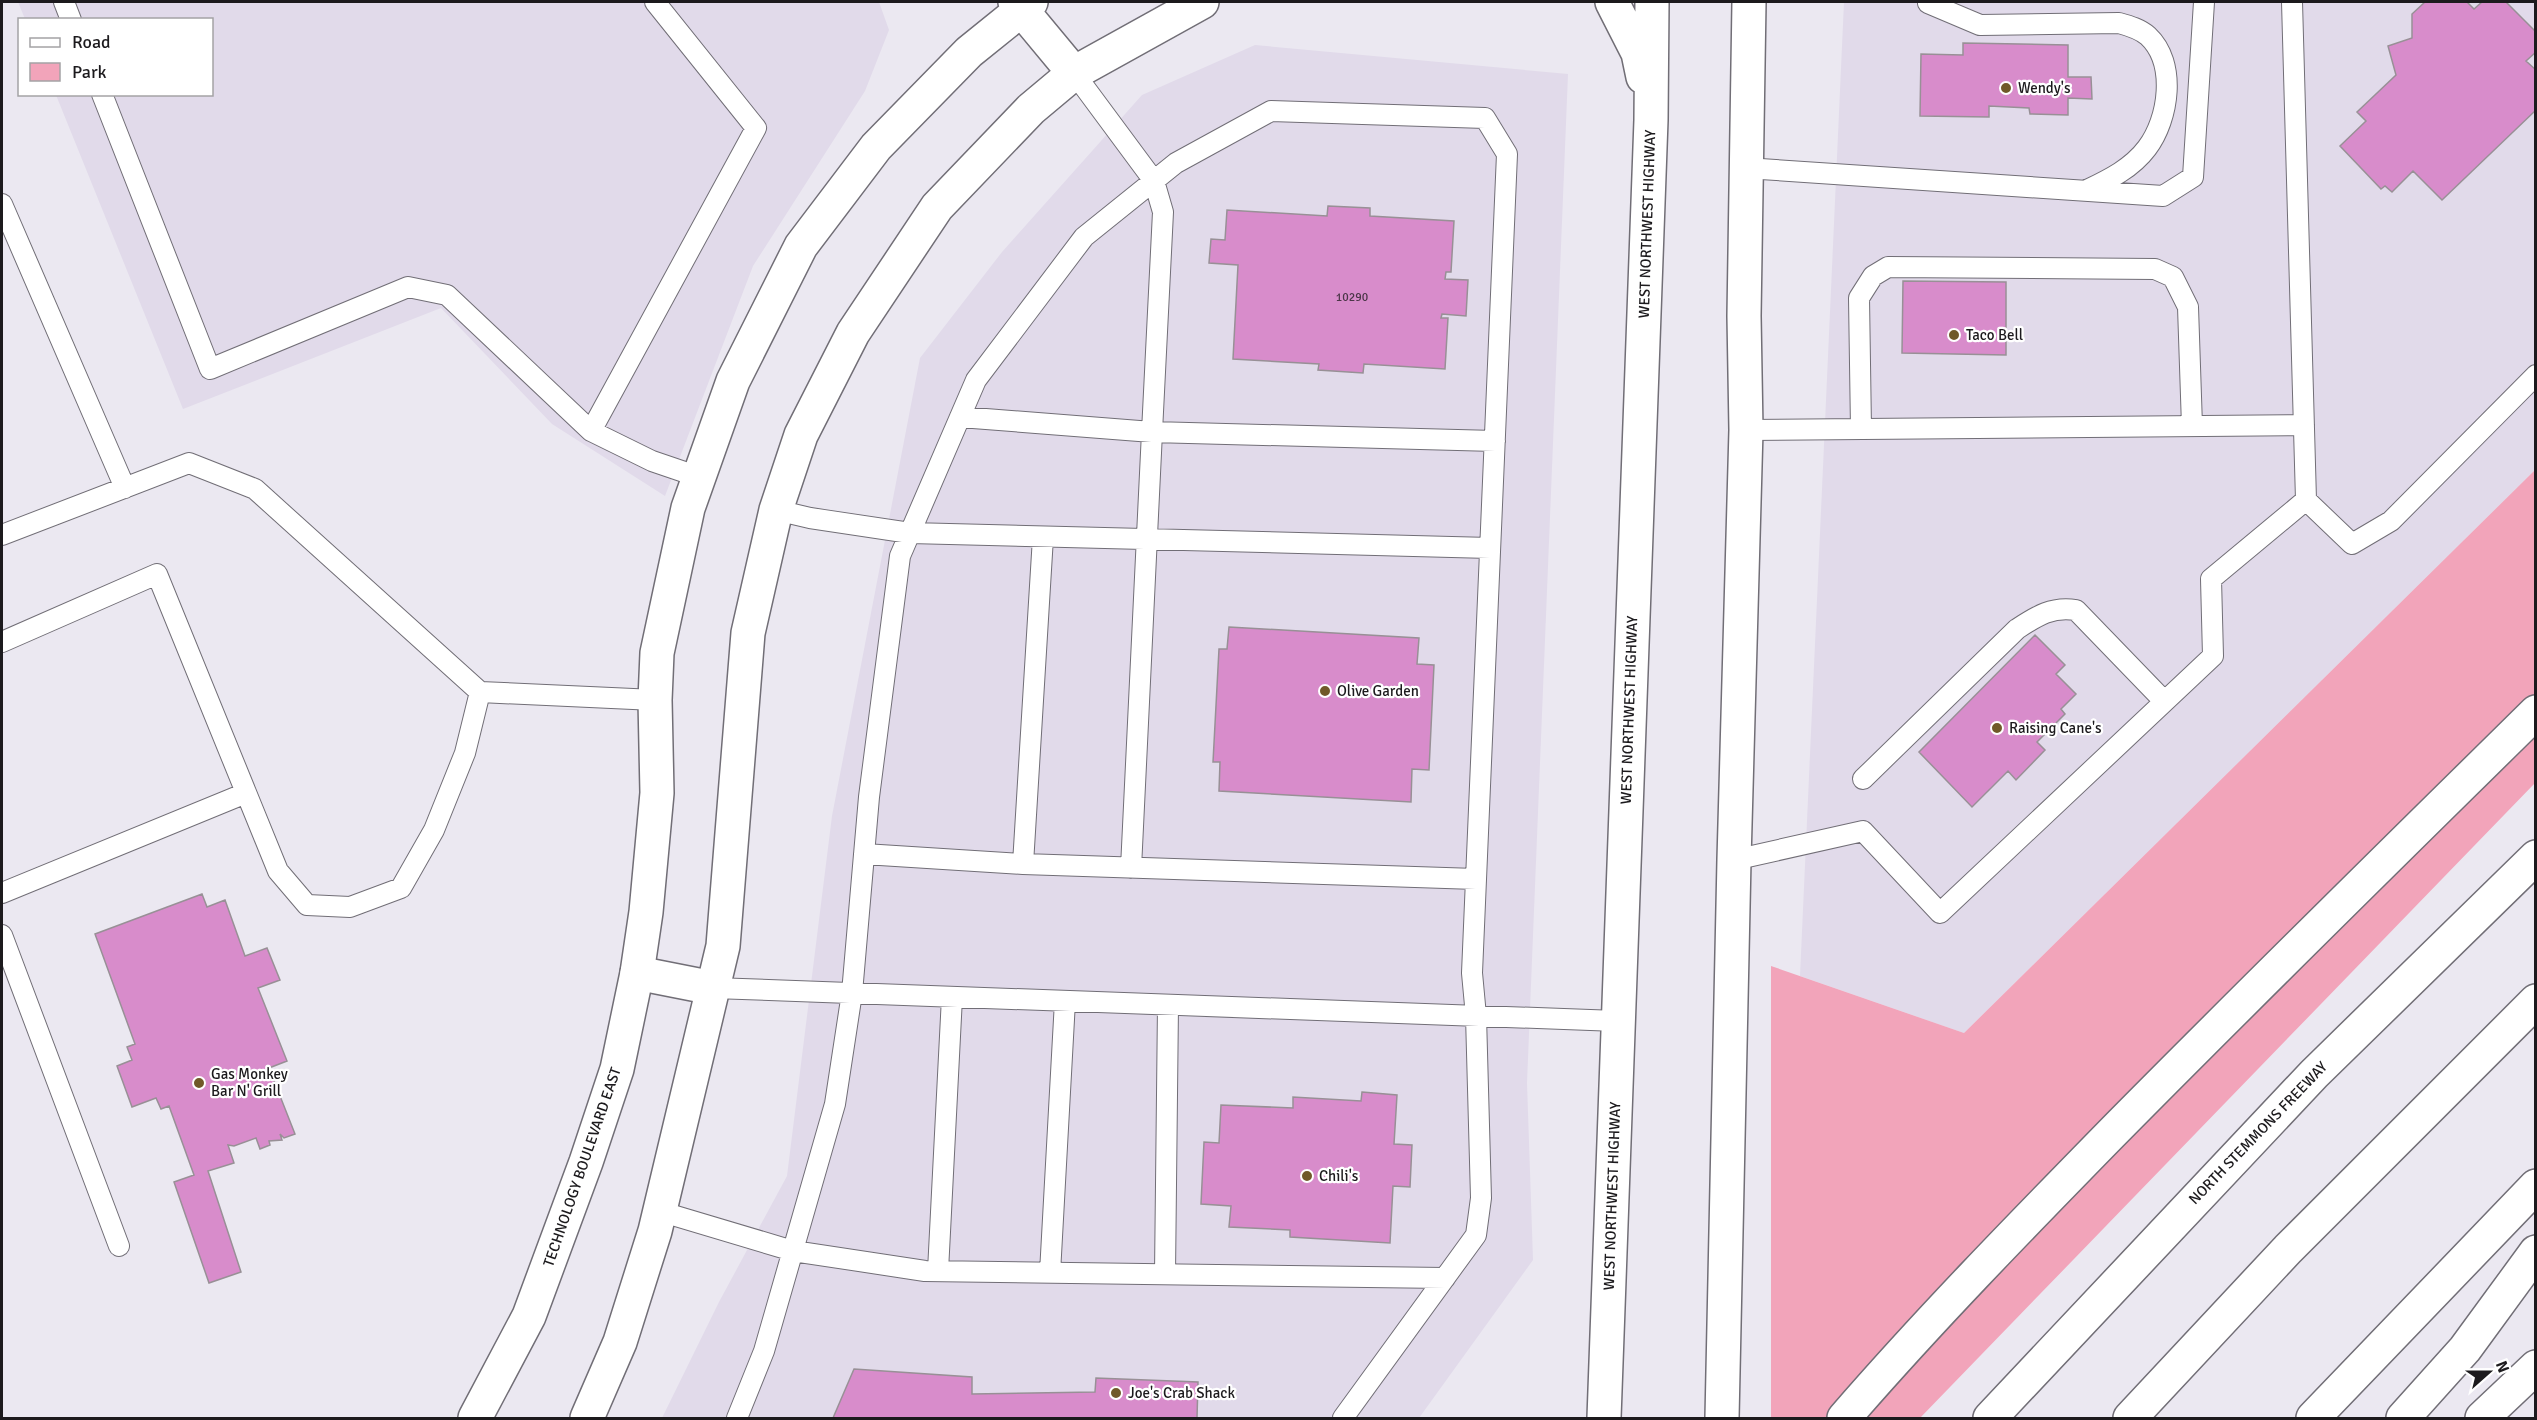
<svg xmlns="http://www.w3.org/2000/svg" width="2537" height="1420" font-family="Signika,sans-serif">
	<rect width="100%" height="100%" fill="#ebe8f1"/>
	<!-- built -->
	<path fill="#e1daea" d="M18,2h861l10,28 -24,61 -112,175 -88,230 -113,-72 -111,-116 -258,101 -127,-314 156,-1v-74l-187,-1z
		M1844,2h691v468l-571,563 -164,-57z
		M1255,45l313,29 -41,1009 6,177 -114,158h-757l57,-116 68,-126 45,-360 88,-458 82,-106 140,-157z"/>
	<!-- green -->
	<path fill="#f2a4ba" d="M2535,470v313l-615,635h-149v-452l193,67z"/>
	<!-- building -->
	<path fill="#d88ccb" stroke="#989096" stroke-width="1.5" d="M2425,2h42l7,7 8,-7h24l30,30v20l-10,9 10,9v40l-94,90 -29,-29 -21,21 -7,-6 -4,3 -41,-43 26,-25 -9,-9 39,-37 -8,-29 24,-8v-24z
		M1963,43l105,2v32h23l1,22 -24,-1v17l-38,-1 -1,-6 -40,-2v11l-69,-1 1,-62 42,1z
		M1328,206l42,2v8l84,5 -3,51h-5l-1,7 23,1 -2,36 -24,-2 -1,4h7l-3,51 -81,-5 -1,9 -45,-3 1,-6 -86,-5 5,-94 -29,-2 2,-24 14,1 2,-30 100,6z
		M1903,281l103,1v73l-104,-2z
		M1229,627l190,11 -2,26 17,1 -5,105 -17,-1 -1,33 -192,-11 1,-29h-7l6,-113h8z
		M2035,635l30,30 -9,9 20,20 -15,15 4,5 -28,28 8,8 -29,30 -8,-9 -36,36 -53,-55z
		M202,894l5,13 18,-7 20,56 22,-8 13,32 -22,8 29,73 -18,7 26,66 -11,4 -4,-4 2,6 -13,1 1,4 -10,4 -4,-11 -22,8 -6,-1 6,18 -26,8 33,101 -32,11 -35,-101 20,-7 -25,-69 -8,3 -5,-11 -24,9 -15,-41 15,-6 -5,-13 8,-3 -40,-110z
		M1362,1092l35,3 -3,49 18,1 -2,42 -17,-1 -3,57 -100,-6v-7l-61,-3 2,-21 -30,-2 3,-62 15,1 2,-38 72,3v-11l68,4z
		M854,1369l118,8v17l123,-2 1,-14 102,4 -1,36h-364z"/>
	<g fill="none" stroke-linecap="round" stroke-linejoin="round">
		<defs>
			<path id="lane" d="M64,2l7,18
				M2292,2l14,498
				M1928,3l52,22 139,-2c11,3 21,6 29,13 29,27 21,83 -1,112 -15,20 -37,31 -60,42
				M1074,73l80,108 9,31 -11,220 343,9
				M102,94l108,275 198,-82 39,8 144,136 61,30 47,16
				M1745,168l418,28 30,-19 11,-175
				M2,204l123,284
				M960,417l192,15 -21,436
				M1861,429l-2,-131 14,-22 15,-9 267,2 18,8 15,30 4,119
				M1746,430l558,-5
				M591,431l165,-303 -101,-126
				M776,510l34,8 100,15 580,15
				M2,535l187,-72 66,26 225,203 175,8
				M1043,537l-20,327 453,15
				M2,642l155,-68 121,297 29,34 43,2 51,-19 33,-58 31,-77 15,-61
				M1863,779l154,-150c20,-13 35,-23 59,-19l88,91
				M864,854l159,10
				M1734,860l129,-29 77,82 273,-257 -2,-77 95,-79 46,44 39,-23 145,-146
				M2,893l244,-100
				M2,935l117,311
				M713,988l904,33
				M659,1211l134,40 132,20 520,7
				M938,1271l14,-274
				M1050,1273l15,-272
				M1165,1274l3,-269
				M737,1418l27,-67 71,-247 17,-111 17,-196 31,-241 76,-176 108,-143 92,-74 95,-52 214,7 22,36 -35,819 4,43 5,182 -5,37 -133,183"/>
			<path id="street" d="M1015,2l59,71
				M475,1418l54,-102 57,-154 31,-93 20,-96 9,-61 11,-119 -2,-93 2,-47 31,-145 45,-127 68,-135 75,-99 93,-95 62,-50
				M587,1418l33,-76 35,-111 68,-285 25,-313 28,-123 25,-75 52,-102 84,-126 94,-98 43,-36 128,-71"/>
			<path id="secondary" d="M637,973l76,15
				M2482,1418l54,-51"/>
			<path id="primary" d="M1612,2l26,51 5,24
				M1604,1418l47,-1298 1,-118
				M1722,1418l12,-558 12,-430 -2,-114 5,-314"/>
			<path id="highway" d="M1844,1418c85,-98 175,-190 265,-282 141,-143 284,-283 427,-424
				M1990,1418l324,-344 222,-217
				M2130,1418l158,-169 248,-248
				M2313,1418l223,-232
				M2403,1418l62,-69 71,-97"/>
		</defs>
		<!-- lane casing -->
		<use href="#lane" stroke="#716e76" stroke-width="22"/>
		<!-- street casing -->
		<use href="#street" stroke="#716e76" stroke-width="36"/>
		<!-- secondary casing -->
		<use href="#secondary" stroke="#716e76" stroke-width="36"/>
		<!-- primary casing -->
		<use href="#primary" stroke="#716e76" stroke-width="36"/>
		<!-- highway casing -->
		<use href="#highway" stroke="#716e76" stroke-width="36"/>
		<!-- lane -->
		<use href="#lane" stroke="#fff" stroke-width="20"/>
		<!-- street -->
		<use href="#street" stroke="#fff" stroke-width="33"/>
		<!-- secondary -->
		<use href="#secondary" stroke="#fff" stroke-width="33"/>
		<!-- primary -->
		<use href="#primary" stroke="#fff" stroke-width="33"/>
		<!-- highway -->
		<use href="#highway" stroke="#fff" stroke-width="33"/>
	</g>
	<!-- markers -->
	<g fill="#705929" stroke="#fff" stroke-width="2">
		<circle cx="2006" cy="88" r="6"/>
		<circle cx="1954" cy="335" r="6"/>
		<circle cx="1325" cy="691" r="6"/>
		<circle cx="1997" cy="728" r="6"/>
		<circle cx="199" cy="1083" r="6"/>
		<circle cx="1307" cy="1176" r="6"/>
		<circle cx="1116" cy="1393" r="6"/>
	</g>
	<g text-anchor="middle" stroke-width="4.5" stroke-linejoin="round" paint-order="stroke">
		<!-- number labels -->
		<g font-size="12" fill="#4b3648">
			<text x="1352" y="301">10290</text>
		</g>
		<!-- poi labels -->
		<g font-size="15" fill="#1c1a1d" stroke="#fff" text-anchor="start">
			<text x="2018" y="93">Wendy's</text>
			<text x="1966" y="340">Taco Bell</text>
			<text x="1337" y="696">Olive Garden</text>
			<text x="2009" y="733">Raising Cane's</text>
			<text x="211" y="1079">Gas Monkey<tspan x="211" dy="17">Bar N' Grill</tspan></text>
			<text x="1319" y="1181">Chili's</text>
			<text x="1128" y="1398">Joe's Crab Shack</text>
		</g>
		<!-- street labels -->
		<g font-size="15" fill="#1c1a1d" stroke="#fff">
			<text transform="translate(1647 224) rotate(-88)" y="5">WEST NORTHWEST HIGHWAY</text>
			<text transform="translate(1629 710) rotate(-88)" y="5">WEST NORTHWEST HIGHWAY</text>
			<text transform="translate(2258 1133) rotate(-46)" y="5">NORTH STEMMONS FREEWAY</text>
			<text transform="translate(582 1167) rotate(-71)" y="5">TECHNOLOGY BOULEVARD EAST</text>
			<text transform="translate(1612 1196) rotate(-88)" y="5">WEST NORTHWEST HIGHWAY</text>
		</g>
	</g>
	<!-- border -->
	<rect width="2537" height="1420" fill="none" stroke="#1c1a1d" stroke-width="6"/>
	<!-- legend -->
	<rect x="18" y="18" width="195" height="78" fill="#ffffff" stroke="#a4a3a5" stroke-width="1.5"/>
	<rect x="30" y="38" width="30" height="9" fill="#ffffff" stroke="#a4a3a5" stroke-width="1.5"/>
	<text x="72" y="48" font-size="18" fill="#1c1a1d">Road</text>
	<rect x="30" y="63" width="30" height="18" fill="#f2a4ba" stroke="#a4a3a5" stroke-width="1.5"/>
	<text x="72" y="78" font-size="18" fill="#1c1a1d">Park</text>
	<!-- north arrow -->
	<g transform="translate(2489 1372) rotate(69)" stroke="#ffffff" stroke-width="4.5" paint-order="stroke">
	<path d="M0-4.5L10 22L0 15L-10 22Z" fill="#1c1a1d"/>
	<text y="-9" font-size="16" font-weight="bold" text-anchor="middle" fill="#1c1a1d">N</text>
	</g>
</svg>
